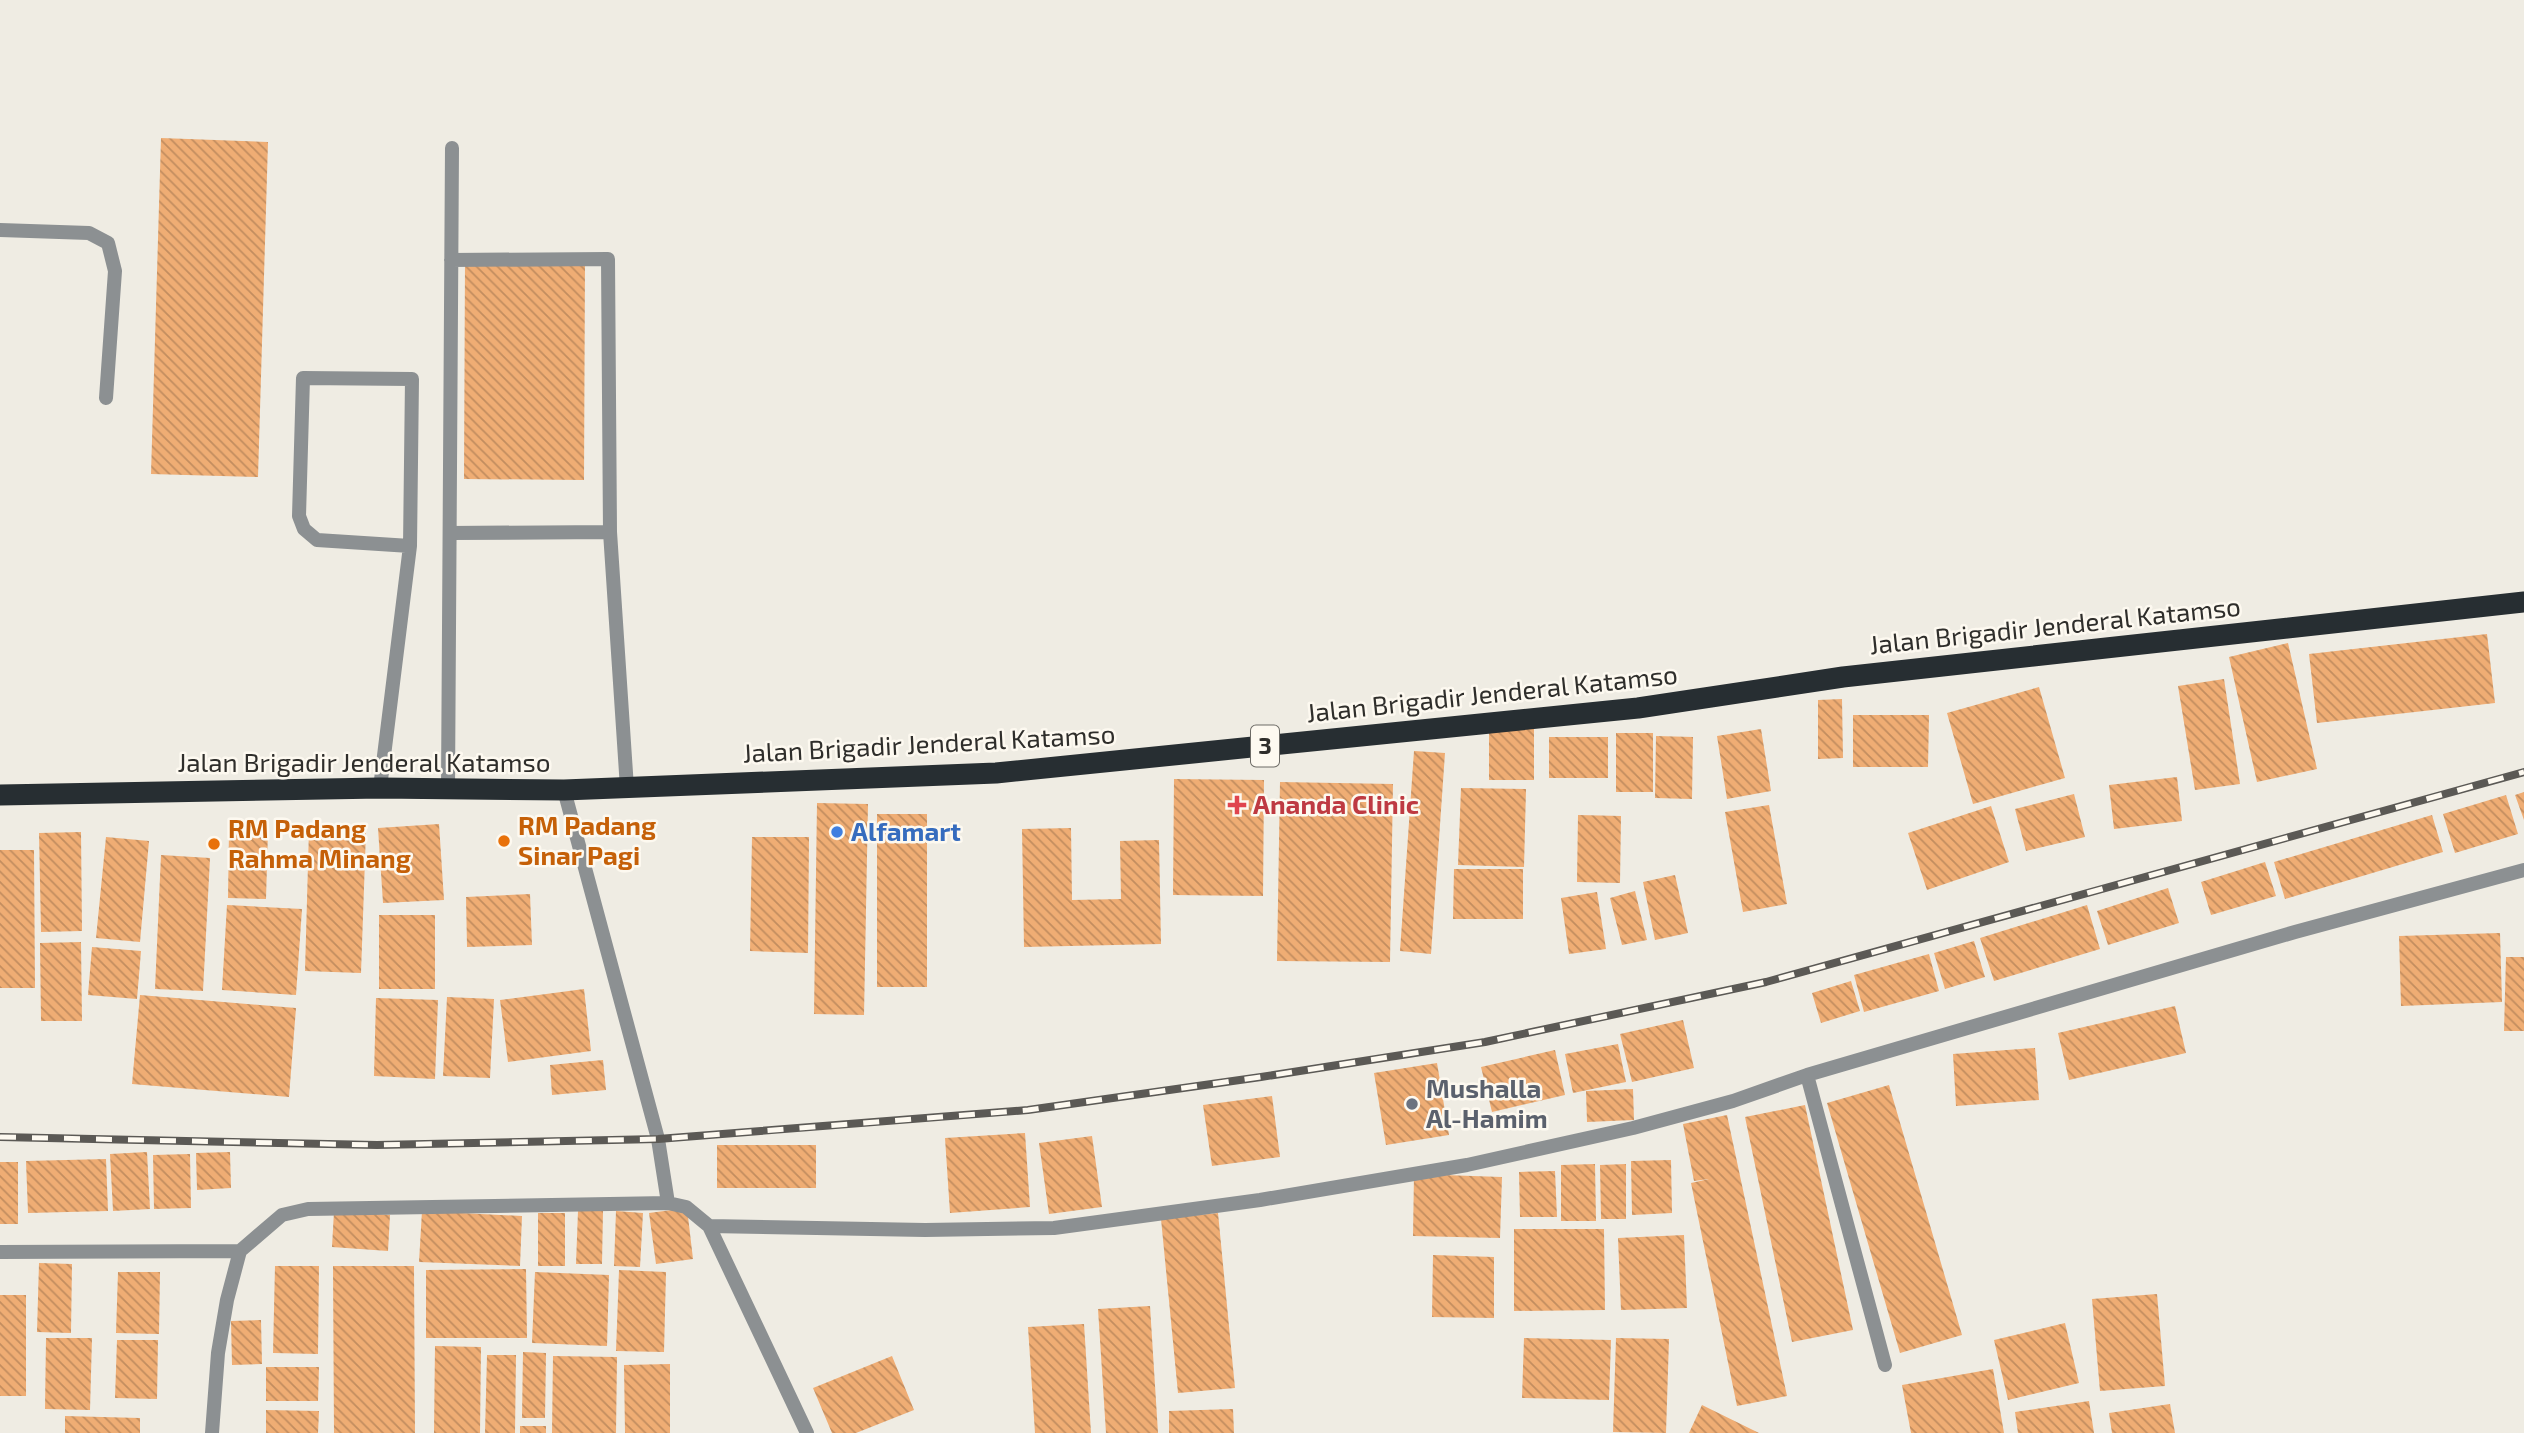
<svg xmlns="http://www.w3.org/2000/svg" width="2524" height="1433" font-family="'Exo 2',sans-serif">
	<defs>
		<pattern id="building-back-hatch" width="6" height="6" patternUnits="userSpaceOnUse" patternTransform="scale(1.75)"><rect width="6" height="6" fill="#efad74"/><path d="M-1 5l2 2M0 0l6 6M5-1l2 2" fill="none" stroke="#c28d5f"/></pattern>
	</defs>
	<rect width="100%" height="100%" fill="#efece3"/>
	<!-- building -->
	<path fill="url(#building-back-hatch)" d="M161,138l107,4 -10,335 -107,-3z
		M465,261l120,1 -1,218 -120,-1z
		M2487,634l8,69 -178,20 -8,-69z
		M2288,643l29,126 -60,13 -28,-125z
		M2224,679l16,105 -45,6 -17,-104z
		M2039,687l26,91 -92,26 -26,-91z
		M1842,699l1,59 -25,1v-59z
		M1853,715h76l-1,52h-75z
		M1489,728h45v52h-45z
		M1761,729l10,62 -44,8 -10,-63z
		M1616,733h37v59h-37z
		M1656,736l37,1 -1,62 -37,-1z
		M1549,737h59v41h-59z
		M1414,751l31,2 -14,201 -31,-3z
		M2177,777l5,44 -68,8 -5,-44z
		M1174,779l90,1 -1,116 -90,-1z
		M1280,782l113,2 -3,178 -113,-1z
		M1461,788l65,1 -2,78 -66,-2z
		M2524,792v28l-9,-25z
		M2074,794l11,43 -59,14 -11,-42z
		M2506,795l12,39 -63,19 -12,-39z
		M817,803l51,1 -4,211 -50,-1z
		M1769,805l18,99 -44,8 -18,-100z
		M1991,806l18,56 -82,28 -19,-57z
		M877,814h50v173h-50z
		M1578,815l43,1 -1,67 -43,-1z
		M2432,815l11,37 -158,47 -11,-37z
		M439,824l5,76 -61,3 -5,-75z
		M1071,828l1,72 49,-1 -1,-58 39,-1 2,104 -137,3 -2,-118z
		M309,829l57,2 -5,142 -56,-2z
		M229,831h39l-2,68 -38,-1z
		M81,832l1,99 -41,1 -2,-99z
		M106,837l43,4 -9,101 -44,-4z
		M752,837h57l-1,116 -58,-2z
		M0,850h34l1,138h-35z
		M161,855l49,3 -7,133 -48,-2z
		M2265,862l11,34 -65,19 -10,-33z
		M1454,869h69v50h-70z
		M1675,875l13,58 -33,7 -12,-58z
		M2168,888l11,35 -71,22 -11,-34z
		M1635,891l12,49 -25,5 -12,-47z
		M1597,892l9,57 -37,5 -8,-56z
		M530,894l2,51 -65,2 -1,-50z
		M227,905l75,4 -6,86 -74,-5z
		M2087,905l13,44 -106,32 -14,-43z
		M379,915h56v74h-56z
		M2500,933l2,69 -101,4 -2,-70z
		M1974,941l11,36 -40,12 -11,-36z
		M81,942l1,79h-41l-1,-78z
		M92,947l49,4 -4,48 -49,-4z
		M1929,954l10,37 -75,21 -10,-37z
		M2506,957h18v74h-20z
		M1851,981l9,30 -39,12 -9,-30z
		M584,989l7,62 -83,11 -8,-62z
		M140,995l156,13 -7,89 -157,-13z
		M447,997l47,2 -4,79 -47,-2z
		M376,998l62,2 -3,79 -61,-3z
		M2175,1006l11,47 -117,27 -11,-47z
		M1683,1020l11,48 -62,14 -12,-48z
		M1618,1044l8,38 -53,11 -8,-39z
		M2035,1048l4,52 -83,6 -3,-52z
		M1555,1050l10,45 -73,17 -11,-45z
		M603,1060l3,30 -54,5 -2,-30z
		M1437,1063l12,72 -63,10 -12,-72z
		M1889,1085l73,250 -62,18 -73,-250z
		M1633,1089l1,31 -47,2 -1,-31z
		M1272,1096l8,61 -68,9 -9,-61z
		M1805,1105l48,225 -61,12 -47,-225z
		M1727,1115l60,281 -50,10 -46,-223 18,-4 -15,2 -11,-57z
		M1025,1133l5,74 -80,6 -5,-75z
		M1092,1136l10,71 -53,7 -10,-71z
		M717,1145h99v43h-99z
		M147,1152l3,57 -37,2 -3,-57z
		M230,1152l1,36 -34,2 -1,-37z
		M190,1154l1,54 -37,1 -1,-54z
		M106,1159l2,52 -80,2 -2,-52z
		M1671,1160l1,53 -40,2 -1,-54z
		M0,1162h18v62h-18z
		M1595,1164l1,57h-35v-56z
		M1626,1164v55h-25l-1,-54z
		M1555,1171l2,46h-37l-1,-45z
		M1414,1174l88,3 -2,61 -87,-2z
		M687,1208l6,51 -37,5 -7,-51z
		M334,1211l56,4 -2,36 -56,-4z
		M422,1211l100,5 -2,50 -101,-4z
		M578,1211h25l-1,53h-26z
		M616,1211l27,2 -3,54 -26,-1z
		M538,1213h27v53h-27z
		M1218,1213l17,175 -57,5 -17,-174z
		M1514,1229h90l1,81 -91,1z
		M1684,1235l3,73 -66,2 -3,-72z
		M1433,1255l61,2v61l-62,-1z
		M39,1263l33,1 -1,69 -34,-1z
		M275,1266h44l-1,88 -45,-1z
		M333,1266h81l1,167h-81z
		M526,1269l1,69h-101v-68z
		M619,1270l47,2 -2,80 -48,-1z
		M118,1272h42l-1,62 -43,-1z
		M535,1272l74,3 -2,71 -75,-3z
		M2157,1294l8,92 -65,5 -8,-92z
		M0,1295h26v101h-26z
		M1150,1306l8,127h-52l-8,-124z
		M261,1320l1,44 -30,1 -1,-44z
		M2065,1323l14,60 -71,17 -14,-60z
		M1084,1324l7,109h-56l-7,-106z
		M46,1338h46l-2,72 -45,-1z
		M1524,1338l87,2 -2,60 -87,-2z
		M1616,1338l53,1 -3,94 -53,-1z
		M117,1340h41l-1,59 -42,-1z
		M435,1346l46,1 -1,86h-46z
		M523,1352l23,1 -1,65h-23z
		M487,1355h29l-1,78h-30z
		M553,1356l64,1 -1,76h-64z
		M892,1356l22,54 -58,23h-24l-19,-45z
		M670,1364v69h-45l-1,-68z
		M266,1367h53l-1,34h-52z
		M1993,1369l11,64h-93l-9,-48z
		M2089,1401l5,32h-76l-3,-21z
		M2170,1404l5,29h-63l-3,-20z
		M1702,1405l57,28h-70z
		M1233,1409l1,24h-65v-22z
		M266,1410l53,1 -1,22h-52z
		M65,1416l75,2v15h-75z
		M520,1426h26v7h-26z"/>
	<g fill="none" stroke-linecap="round" stroke-linejoin="round">
		<!-- lane -->
		<path stroke="#8c9092" stroke-width="14" d="M0,230l89,3 19,10 7,28 -9,127
			M610,532l17,256
			M450,533l160,-1 -2,-273 -157,1
			M380,788l30,-242 2,-167 -109,-1 -4,138 5,13 13,11 93,6
			M448,789l4,-641"/>
		<!-- street -->
		<path stroke="#8c9092" stroke-width="14" d="M564,790l94,349 10,64
			M1807,1075l78,290
			M709,1226l216,4 129,-2 206,-28 207,-35 166,-37 100,-27 74,-26 488,-143 229,-62
			M0,1252l240,-1
			M212,1433l6,-80 9,-53 13,-49 42,-36 26,-6 360,-6 18,4 23,19 98,207"/>
		<!-- highway -->
		<path stroke="#272e32" stroke-width="21" d="M0,795l380,-7 184,2 432,-17 642,-65 205,-31 681,-75"/>
		<defs>
			<path id="rail" d="M0,1137l377,8 281,-6 370,-29 233,-33 224,-35 281,-60 758,-210"/>
		</defs>
		<!-- rail casing -->
		<use href="#rail" stroke="#5b5955" stroke-width="8"/>
		<!-- rail -->
		<use href="#rail" stroke="#fdf9f0" stroke-width="5" stroke-dasharray="16" stroke-linecap="butt"/>
	</g>
	<!-- markers -->
	<path fill="#e0444e" stroke="#fdf9f0" stroke-width="2.5" d="M1233.5 794.5h7v7h7v7h-7v7h-7v-7h-7v-7h7z"/>
	<circle fill="#3f7fe0" stroke="#fdf9f0" stroke-width="2.5" cx="837" cy="832" r="7"/>
	<g fill="#e8710a" stroke="#fdf9f0" stroke-width="2.5">
		<circle cx="504" cy="841" r="7"/>
		<circle cx="214" cy="844" r="7"/>
	</g>
	<circle fill="#6b7280" stroke="#fdf9f0" stroke-width="2.5" cx="1412" cy="1104" r="7"/>
	<g text-anchor="middle" stroke-width="5" stroke-linejoin="round" paint-order="stroke">
		<!-- shield labels -->
		<rect fill="#fdf9f0" stroke="#6d6b66" stroke-width="2" x="1251" y="725.5" width="28" height="41" rx="5"/>
		<g font-size="24" font-weight="bold" fill="#2f2e2b">
			<text x="1265" y="754">3</text>
		</g>
		<!-- street labels -->
		<g font-size="26" fill="#2f2e2b" stroke="#fdf9f0">
			<text transform="translate(2055 626) rotate(-6)" y="9">Jalan Brigadir Jenderal Katamso</text>
			<text transform="translate(1492 694) rotate(-6)" y="9">Jalan Brigadir Jenderal Katamso</text>
			<text transform="translate(929 744) rotate(-3)" y="9">Jalan Brigadir Jenderal Katamso</text>
			<text x="364" y="772">Jalan Brigadir Jenderal Katamso</text>
		</g>
		<!-- health labels -->
		<g font-size="26" font-weight="bold" fill="#be3a42" stroke="#fdf9f0" text-anchor="start">
			<text x="1253" y="814">Ananda Clinic</text>
		</g>
		<!-- food labels -->
		<g font-size="26" font-weight="bold" fill="#c56008" stroke="#fdf9f0" text-anchor="start">
			<text x="518" y="835">RM Padang<tspan x="518" dy="30">Sinar Pagi</tspan></text>
			<text x="228" y="838">RM Padang<tspan x="228" dy="30">Rahma Minang</tspan></text>
		</g>
		<!-- shop labels -->
		<g font-size="26" font-weight="bold" fill="#366cbe" stroke="#fdf9f0" text-anchor="start">
			<text x="851" y="841">Alfamart</text>
		</g>
		<!-- worship labels -->
		<g font-size="26" font-weight="bold" fill="#5b616d" stroke="#fdf9f0" text-anchor="start">
			<text x="1426" y="1098">Mushalla<tspan x="1426" dy="30">Al-Hamim</tspan></text>
		</g>
	</g>
</svg>
